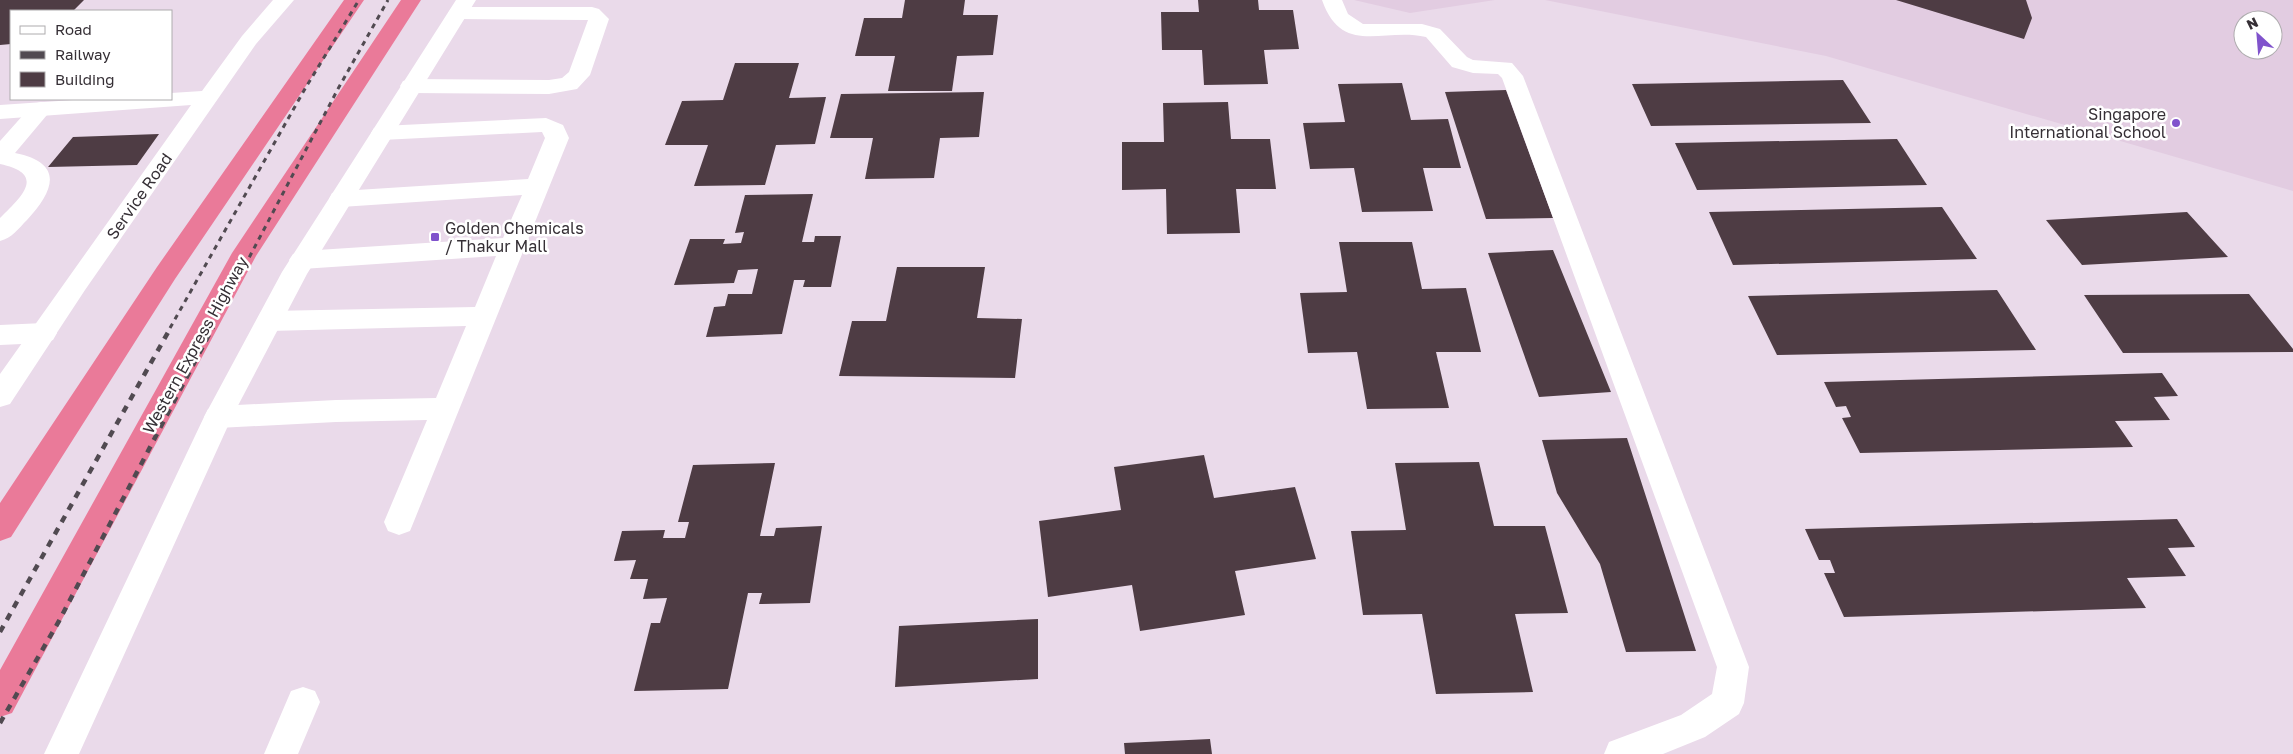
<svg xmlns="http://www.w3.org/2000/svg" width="2293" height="754" font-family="'Golos Text',sans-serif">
	<rect width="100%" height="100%" fill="#eadaea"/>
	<!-- built -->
	<path fill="#e2cce1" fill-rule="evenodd" d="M1354,0h141l-85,13z
		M1545,0h748v191l-467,-135zM2243,20h30v30h-30z"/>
	<!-- building -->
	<path fill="#4e3c44" d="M0,0h84l-11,11h-62v33l-11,1z
		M905,0h60l-2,15h35l-5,40 -36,1 -5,35h-64l7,-35h-40l9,-38h38z
		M1198,0h60l1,10h34l6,39 -35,1 4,34 -64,1 -2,-35h-40l-1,-38h38z
		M1896,0h130l6,18 -8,21z
		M735,63h64l-10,35 37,-1 -11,47 -39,1 -11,40 -71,1 14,-41h-43l17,-44 41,-1z
		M1843,80l28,43 -220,3 -19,-42z
		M1402,83l9,37 37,-1 13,49h-38l10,43 -71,1 -8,-44 -44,1 -7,-46 42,-1 -7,-38z
		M1506,90l47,128 -67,1 -41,-127z
		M984,92l-5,45 -39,1 -6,40 -69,1 8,-41h-43l11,-44z
		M1228,102l3,37h39l6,50h-40l4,44 -73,1 -1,-45 -44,1v-48h42l-1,-39z
		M159,134l-22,31 -89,2 25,-30z
		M1897,139l30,46 -230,5 -22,-47z
		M813,194l-11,48h12l1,-6h26l-10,51h-28l2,-7h-11l-12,54 -76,3 8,-30 11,-1 3,-12h24l6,-25 -20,1 -4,13 -60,2 16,-46h35l-2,5 18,-1 3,-11 -9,1 10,-38z
		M1942,207l35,52 -244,6 -24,-53z
		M2187,212l41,45 -146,8 -36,-45z
		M1339,242h73l10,47 44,-1 15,64h-45l13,56 -82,1 -10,-57 -49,1 -8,-60 47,-1z
		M1553,250l58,142 -72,5 -51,-144z
		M897,267h88l-8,51 45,1 -7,59 -176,-2 13,-55h34z
		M1997,290l39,60 -259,5 -29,-59z
		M2249,294l44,55v3l-170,1 -39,-58z
		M2162,373l16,23 -24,1 16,23 -55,1 18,26 -273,6 -18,-35 9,-1 -5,-11 -10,1 -12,-25z
		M1627,438l69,213 -70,1 -26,-88 -43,-71 -15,-53z
		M1204,455l10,43 81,-11 21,72 -81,12 10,44 -105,16 -8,-46 -84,12 -9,-76 82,-11 -7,-43z
		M1479,462l15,64h51l23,87 -53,1 18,78 -97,2 -14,-80 -59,1 -12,-84 55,-1 -11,-67z
		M775,463l-15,73h14l2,-8 46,-2 -12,77 -51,1 3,-11h-14l-20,96 -94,2 17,-68h9l7,-25 -24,1 5,-20h-18l6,-19 -22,1 8,-30 43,-1 -2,8h22l4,-16h-11l15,-57z
		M2177,519l18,28 -27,1 18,28 -59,2 19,30 -302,9 -20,-44h11l-5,-13h-11l-14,-31z
		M1038,619v60l-143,8 4,-61z
		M1210,739l2,15h-87l-1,-11z"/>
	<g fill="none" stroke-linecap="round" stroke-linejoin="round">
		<!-- lane -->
		<path fill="#fff" fill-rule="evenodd" d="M458,7h134l7,2 10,10 -19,56 -13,14 -28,5 -138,-1 -8,-2 -3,-5 3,-5 8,-2 138,1 13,-2 7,-6 19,-52 -130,-1 -7,-2 -3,-4 3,-4z
			M41,102l8,2 3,5 -37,44c50,10 39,38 12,67 -9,9 -15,18 -27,21v-23c22,-22 47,-44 0,-54v-23l33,-37z
			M546,118l17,7 6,13 -159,393 -11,4 -11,-4 -4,-9 43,-102 -91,2 -118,6 -10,-3 -4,-8 4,-8 10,-3 118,-6 100,-2 30,-72 -197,5 -9,-3 -4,-7 4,-7 9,-3 206,-4 21,-51 -194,13 -9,-3 -4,-6 4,-6 9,-3 201,-13 19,-43 -181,12 -9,-2 -3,-6 3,-6 9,-2 187,-12 17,-41 -3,-6 -160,8 -8,-2 -3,-5 3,-5 8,-2z
			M44,323l9,3 4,7 -4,7 -9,3 -44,2v-20z
			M303,687l12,4 5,11 -22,52h-34l27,-63z"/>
		<!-- street -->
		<path fill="#fff" fill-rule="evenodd" d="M1322,0h20l6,14 15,10h59l18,5 27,28 6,3 39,3 11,13 226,591 -5,36 -5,11 -34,23 -42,17h-59l5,-12 72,-27 31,-21 5,-27 -215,-589 -4,-4 -25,-1 -21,-6 -26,-30c-43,-10 -84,20 -104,-37z"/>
		<!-- secondary -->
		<path fill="#fff" fill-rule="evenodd" d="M273,0h21l-38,44 -171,246 -75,114 -10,3v-33l191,-269 -191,14v-14l88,-6h83v-6l31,-2 40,-55z
			M456,0h20l-169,274 -75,143 -153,337h-35l160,-337 78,-145z"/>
		<!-- highway -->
		<path fill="#ea7a99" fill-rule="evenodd" d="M344,0h20l-189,279 -164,258 -11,4v-38l157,-236z
			M401,0h20l-165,256 -244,457 -12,4v-47l232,-417z"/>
		<!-- rail-far1 -->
		<path stroke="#514a51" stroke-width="3" stroke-dasharray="5 5" stroke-linecap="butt" d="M170,328l136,-241 53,-87
			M212,328l127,-241 49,-87"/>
		<!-- rail -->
		<path stroke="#514a51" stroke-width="4.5" stroke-dasharray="7 7" stroke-linecap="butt" d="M0,632l171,-305
			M0,723l59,-102 154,-294"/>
	</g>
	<!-- markers -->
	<g fill="#8053cc" stroke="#fff" stroke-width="2">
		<circle cx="2176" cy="123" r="5"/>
		<rect x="430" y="232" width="10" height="10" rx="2.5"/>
	</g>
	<g text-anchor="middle" stroke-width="5" stroke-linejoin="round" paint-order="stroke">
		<!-- poi labels -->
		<g font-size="16" fill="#352f35" stroke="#fff" text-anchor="end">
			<text x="2166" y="120">Singapore<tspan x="2166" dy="18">International School</tspan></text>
			<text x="445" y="234" text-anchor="start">Golden Chemicals<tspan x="445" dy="18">/ Thakur Mall</tspan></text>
		</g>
		<!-- street labels -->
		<g font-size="16" fill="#352f35" stroke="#fff">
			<text transform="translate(139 196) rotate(-55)" y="6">Service Road</text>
			<text transform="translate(195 345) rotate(-61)" y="6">Western Express Highway</text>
		</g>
	</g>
	<!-- legend -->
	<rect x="10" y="10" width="162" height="90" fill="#ffffff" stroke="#aeacae"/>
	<rect x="20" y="26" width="25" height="8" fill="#ffffff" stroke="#aeacae"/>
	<text x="55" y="35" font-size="15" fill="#352f35">Road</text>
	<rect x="20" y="51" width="25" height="8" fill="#514a51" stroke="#aeacae"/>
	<text x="55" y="60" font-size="15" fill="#352f35">Railway</text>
	<rect x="20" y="72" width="25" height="15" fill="#4e3c44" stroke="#aeacae"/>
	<text x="55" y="85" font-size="15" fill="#352f35">Building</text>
	<!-- north arrow -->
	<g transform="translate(2258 35) rotate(334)"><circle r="24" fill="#ffffff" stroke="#aeacae"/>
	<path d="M0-4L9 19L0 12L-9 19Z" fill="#8053cc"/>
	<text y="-8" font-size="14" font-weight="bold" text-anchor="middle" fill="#352f35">N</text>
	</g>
</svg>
